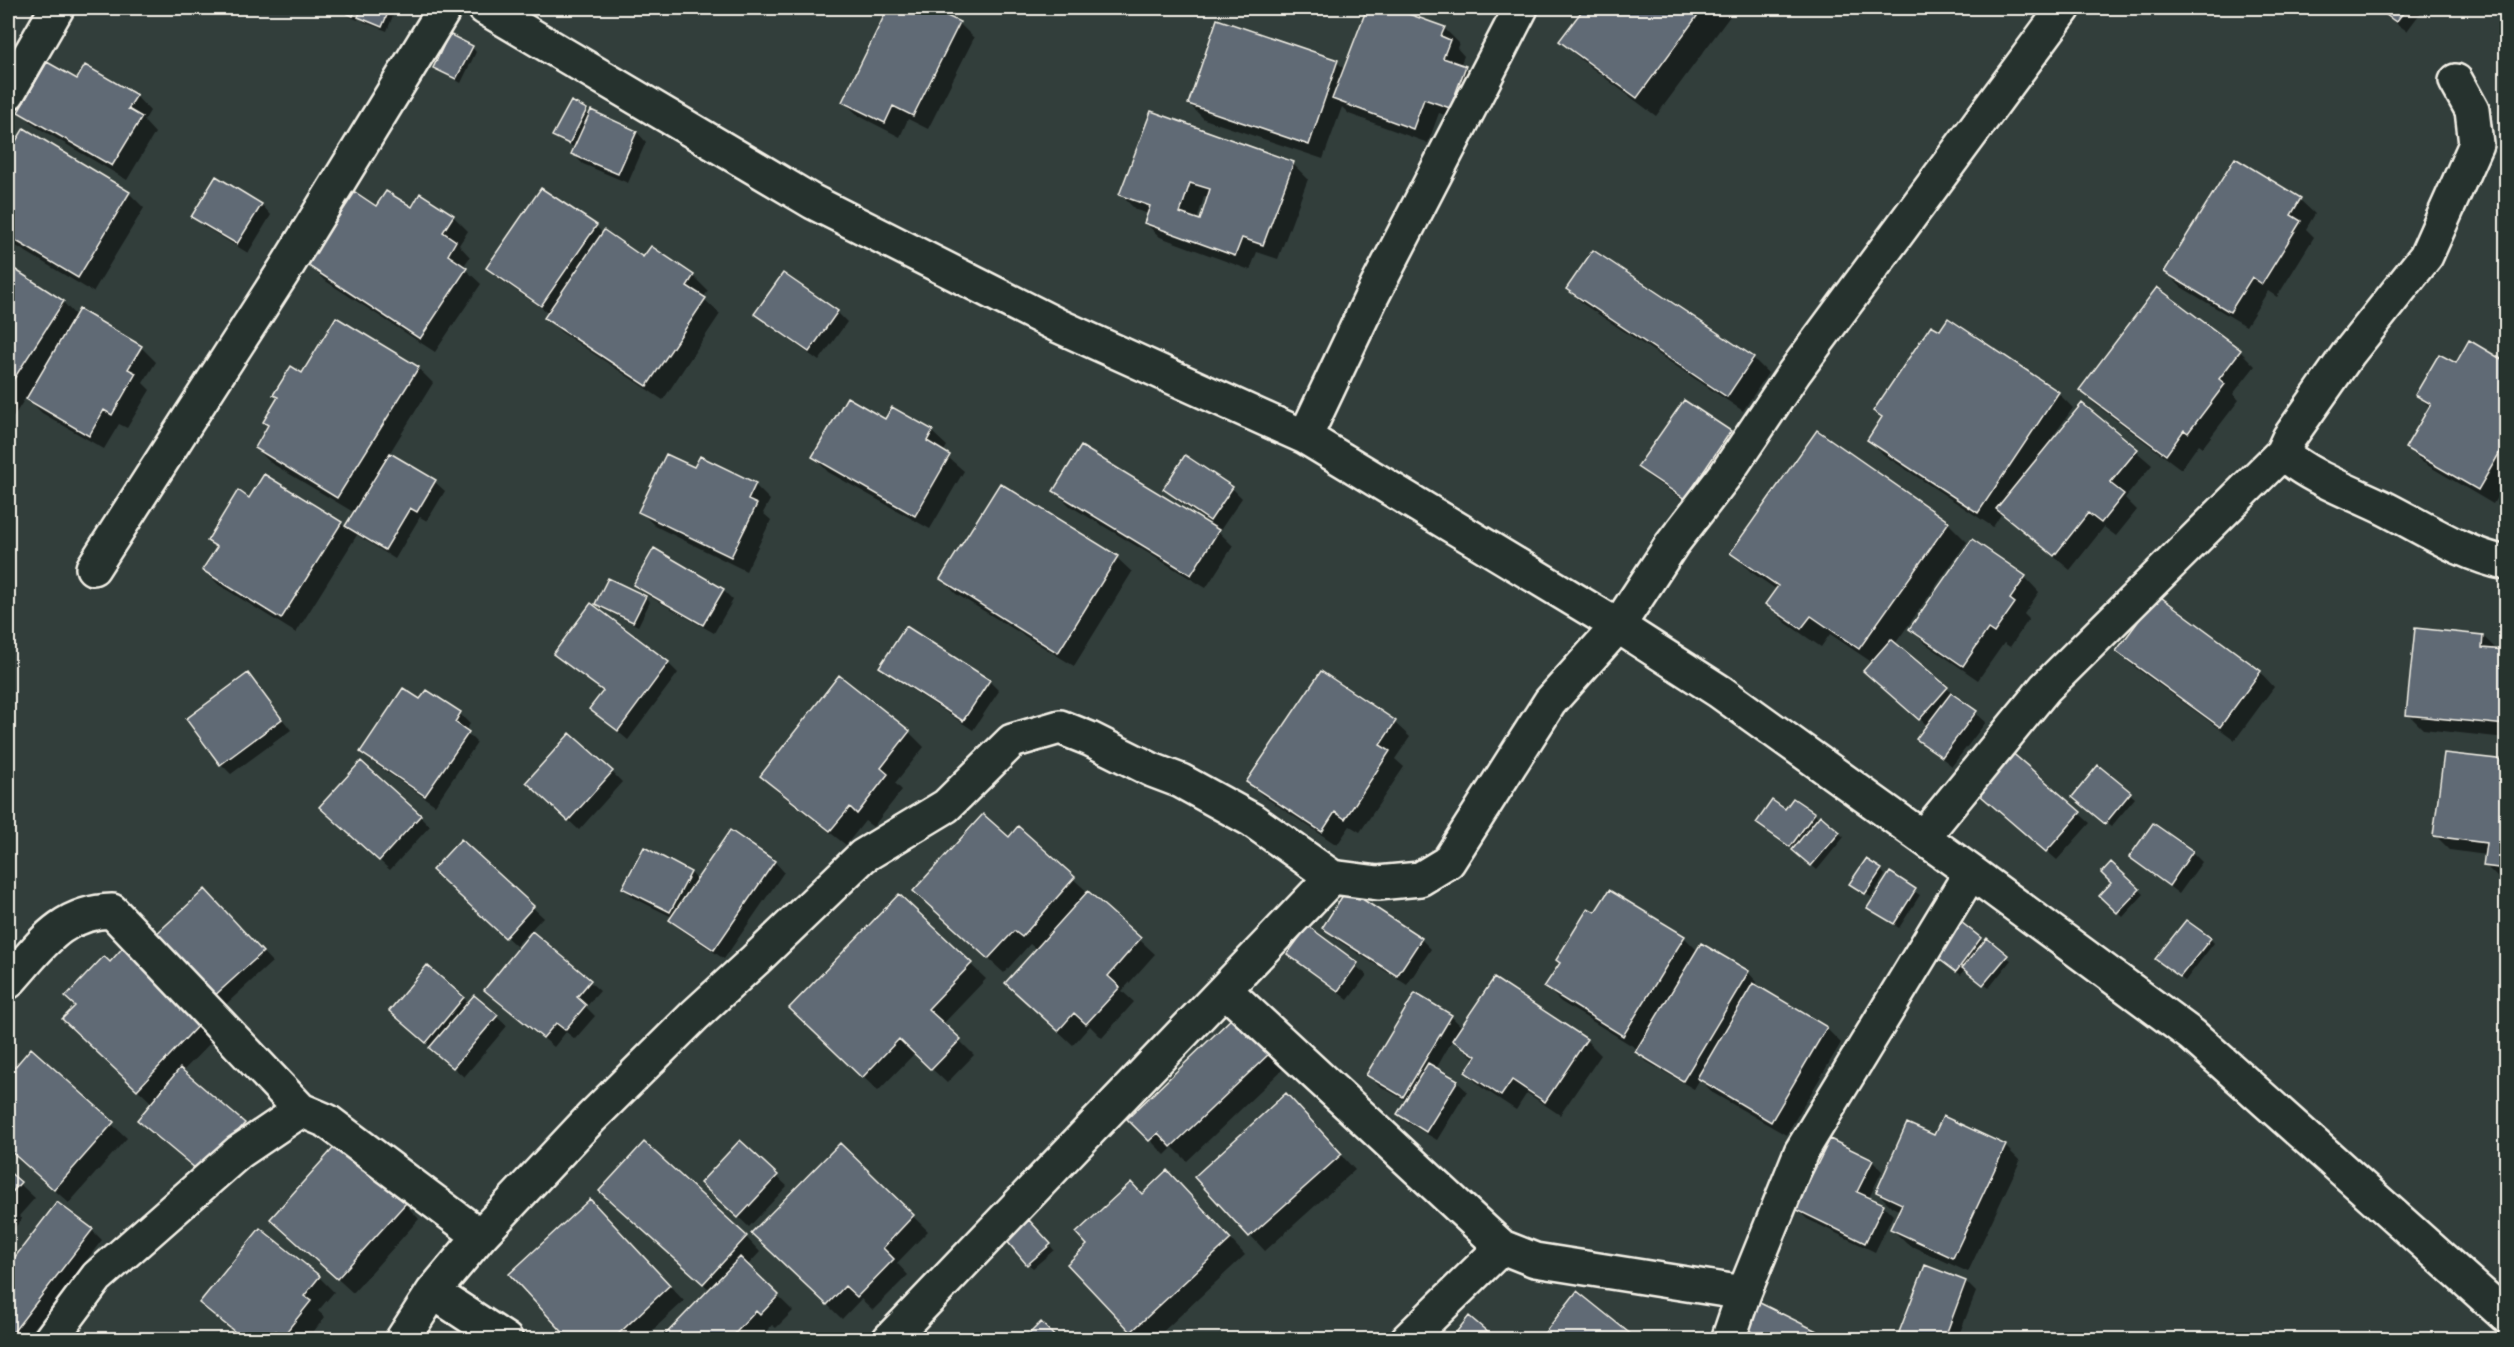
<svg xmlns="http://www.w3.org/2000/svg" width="2514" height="1347" font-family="'Architects Daughter',sans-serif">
	<rect width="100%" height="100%" fill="#323e3b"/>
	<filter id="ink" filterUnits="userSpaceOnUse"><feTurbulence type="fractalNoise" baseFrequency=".0167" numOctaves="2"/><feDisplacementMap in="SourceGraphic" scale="12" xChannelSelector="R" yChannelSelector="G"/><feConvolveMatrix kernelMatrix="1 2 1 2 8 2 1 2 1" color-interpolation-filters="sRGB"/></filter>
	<g filter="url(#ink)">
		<!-- shadow -->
		<path fill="#0007" fill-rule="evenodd" d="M334,8h62l-9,23 -23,-9 -5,-5 -1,3 -17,-7z
			M890,8h36l33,15 15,15 -46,91 -20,-10 -8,18 -41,-21 -15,-14z
			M1369,8h18l57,20 15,15 -2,5 7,8 -4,10 5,2 15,15 -15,39 -26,-9 -11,30 -79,-29 -7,-7 -19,52 -119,-40 -15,-15 148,-42 8,8z
			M1586,8h150l-80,108 -75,-56 -20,-19z
			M2374,8h50l-17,23z
			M472,47l4,5 -15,31 -27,-16z
			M77,81l59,15 14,15 -6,10 11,12 -28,47 -92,-54 -15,-15z
			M571,103l20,12 46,17 9,10 -18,41 -45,-19 -10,-10 2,-6 -21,-13z
			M24,130l105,63 15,15 -51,84 -77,-46 -8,-9v-16l4,-9 -4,-2v-53z
			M1293,164l15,15 -30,80 -21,-7 -7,18 -90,-33 -15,-14 4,-9 -13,-4 -15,-15zM1204,197l4,1 -7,24 -4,-2z
			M217,178l45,27 9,10 -23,38 -45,-27 -10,-10z
			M421,195l32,21 15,15 -9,14 11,12 -7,10 18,17 -46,68 -111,-72 -15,-15 68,-57 35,1z
			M2300,200l15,14 -9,15 8,8 -37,60 -9,-6 -22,35 -65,-39 -15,-15z
			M596,226l7,8 41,25 49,17 15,15 -5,7 17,16 -57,86 -102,-68 -15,-14 3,-5 -51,-35 -10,-10z
			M8,267l55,35 13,14 65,31 15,15 -13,21 7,7 -23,38 -8,-4 -15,25 -62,-36 -16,-16 -14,22 -4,-3z
			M1568,289l185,69 15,15 -25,38 -160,-107z
			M2157,289l83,62 15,15 -22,28 6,6 -36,47 -4,-3 -18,25 -85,-64 -15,-15z
			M837,312l10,10 -28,39 -53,-38 -10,-10z
			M1940,333l118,60 15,15 -22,31 2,2 29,-36 70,60 -27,33 12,12 -21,26 -12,-9 -34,43 -68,-57 -9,14 -109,-72 -15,-15 14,-22 -8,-7z
			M2470,342l36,22v118l-13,22 -71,-42 -15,-14 24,-40 -14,-13 39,-30z
			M418,368l15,15 -44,71 46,28 10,9 -18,30 -7,-4 -25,42 -38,-24 -61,98 -77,-48 -15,-15 13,-21 -8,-9 41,-40 91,23 5,5 9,-15 -84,-50 -15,-15 14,-22 9,-28 -4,-3 27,-20z
			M893,409l39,23 15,14 -4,7 21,18 -34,58 -102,-57 -14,-15 72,-36z
			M1730,433l10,10 -45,65 -46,-31 -10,-10z
			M755,485l15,15 -7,13 8,7 -25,51 -91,-45 -15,-15z
			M1001,486l116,72 15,14 -58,94 -118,-72 -14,-15z
			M1232,488l10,10 -23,34 14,14 -27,42 -136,-82 -15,-15 154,35 2,-2 -36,-25 -10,-10z
			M1948,523l19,19 -72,102 91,78 -34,44 -34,-27 10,-13 -53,-45 -2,-18 -43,-29 -9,13 -35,-24 -19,-19 10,-14 -26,-18 -19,-19z
			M2025,577l14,15 -15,22 5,5 -19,28 -6,-4 -26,37 -52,-36 -15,-15z
			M635,584l88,6 10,10 -19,33 -69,-39z
			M645,597l5,5 -12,24 -37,-18 -4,-5z
			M2483,636l15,15 8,1v86l-83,-9 -15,-15z
			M2118,651l142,21 14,15 -39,53 -102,-74z
			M555,654l113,9 10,10 -50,67 -37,-31 13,-16z
			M881,667l108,14 10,10 -26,39 -82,-54z
			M1322,673l73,50 15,14 -15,22 9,8 -44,65 -10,-6 -13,19 -74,-49 -15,-15z
			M248,675l43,55 -60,44 -10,-10z
			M840,678l69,54 15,15 -29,36 7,7 -29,37 -8,-6 -19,24 -69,-54 -15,-15z
			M427,692l33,22 10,10 -5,7 12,12 -42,62 -63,-43 -10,-10 59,-51z
			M2009,752l81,71 -33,37 -71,-61z
			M2445,755l61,7v119l-6,-1 -15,-15 1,-10 -36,-5 -15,-15z
			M2099,768l36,30 -24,29 -32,-26z
			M612,772l10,10 -43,48 -41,-38z
			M1785,811l29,3 30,23 -27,33 -23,-21 -32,-22z
			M420,816l10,10 -40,44 -59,-53z
			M2154,825l38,27 10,10 -23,32 -48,-37z
			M1018,828l137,126 -33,37 12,11 -32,36 -12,-12 -17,19 -66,-62 30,-33 -7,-6 -26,29 -74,-67 79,-67z
			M731,832l44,30 9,10 -60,87 -44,-30 -9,-10 1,-2 -38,-19 -10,-10 20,-39 47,24 7,7z
			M461,841l82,76 -27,29 -72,-67z
			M2111,864l33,30 -21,23 -22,-21 12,-13z
			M1881,870l4,5 -14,22 -15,-9z
			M1890,875l30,20 -21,33 -25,-16z
			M899,896l87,83 -43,45 31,31 -27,28 -32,-30 -37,38 -72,-68z
			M214,900l58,62 -49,45 -10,-10z
			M1596,914l88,23 14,14 50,21 9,10 -2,4 71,42 15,15 -55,92 -73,-42 -13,-14 -6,10 -47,-27 -10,-10 2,-2 -78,-48 -15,-15z
			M1961,924l23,19 27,17 -22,28 -24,-19 -4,6 -20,-15z
			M1308,928l59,47 -19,25 -59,-46z
			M1324,928l97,11 10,10 -24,36 -73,-47z
			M533,933l67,58 -14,16 9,9 -20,23 -9,-7 -12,15 -68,-57z
			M2210,939l4,4 -29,38 -23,-17z
			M104,958l114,77 -36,37 72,62 -42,49 -63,-53 4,-26 -74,-70 -2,-28z
			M1494,980l92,60 15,15 -41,60 -33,-22 -11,17 -35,-23 -15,-15 9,-13 -22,-20 -17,30 21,13 10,9 -30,49 -29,-17 -9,-9 7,-13 -28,-16 -10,-10 83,-59 12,12z
			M474,997l33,29 -43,51 -63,-57 62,-22 6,5z
			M1234,1018l49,51 -96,92 -14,-14 -8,8 -36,-36z
			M31,1051l96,87 -58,65 -61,-54v-72z
			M1300,1110l55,60 -90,81 -69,-74z
			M1935,1137l70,9 15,15 -52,111 -61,-28 -15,-15 9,-18 -9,-4 -15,-15z
			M740,1142l47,44 -38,41 -37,-35z
			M840,1145l88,86 -31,32 11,12 -35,35 -12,-11 -19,20 -74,-72z
			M1872,1161l10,10 -13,27 14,7 10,10 -18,37 -68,-33 -10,-10z
			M8,1173l27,25 -16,18 3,3 -14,17z
			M1182,1187l63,68 -91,85h-14l-71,-76z
			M405,1204l14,15 -66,74 -81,-74z
			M616,1205l130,32 14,15 -13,14 46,45 -17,17 -4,-3 -14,15h-96l48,-50z
			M605,1216l79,85 -42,39h-70z
			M1034,1226l20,24 -21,18 -5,-4z
			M92,1230l10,10 -77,100 -17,-1v-89l8,8z
			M1926,1267l40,15 10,10 -19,48h-59z
			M319,1277l15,15 -16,19 7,6 -18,23h-63l-43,-37z
			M1747,1328l85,12h-72z"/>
		<!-- building -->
		<path fill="#616b75" stroke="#f4f1e8" stroke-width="1.5" fill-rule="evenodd" d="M335,8h22l-4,8z
			M362,8h28l-8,19 -24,-10z
			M888,8h42l30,14 -47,94 -20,-10 -8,17 -43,-21z
			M1367,8h25l53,19 -4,9 9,4 -7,18 23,8 -16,42 -26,-9 -11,30 -81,-30z
			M1584,8h119l-66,90 -78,-57z
			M2376,8h31l-11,14z
			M1217,19l121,41 -29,85 -121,-41z
			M449,34l24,12 -17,33 -23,-11z
			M47,62l30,17 8,-14 52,30 -9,14 14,8 -30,49 -94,-54z
			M571,101l16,8 -18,35 -17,-8z
			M591,110l46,21 -19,43 -47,-20z
			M1151,111l143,51 -31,83 -21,-7 -7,18 -91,-33 6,-17 -31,-11zM1190,183l20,6 -10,31 -20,-7z
			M24,128l106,64 -52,86 -70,-42v-18l5,-10 -5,-3v-51z
			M2235,158l66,40 -10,17 10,6 -39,63 -10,-7 -22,35 -66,-40z
			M216,176l46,28 -25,40 -46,-27z
			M541,188l56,37 -56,81 -55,-38z
			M386,191l26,16 8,-14 34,22 -11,17 13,9 -8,14 19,13 -47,71 -113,-74 48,-73 21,14z
			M604,230l39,27 8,-11 43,29 -7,11 19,12 -59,88 -103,-68z
			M1593,250l161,107 -27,40 -161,-108z
			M8,265l56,36 -56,87z
			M783,273l55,38 -29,41 -55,-38z
			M2157,287l84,63 -22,29 6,5 -37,49 -4,-3 -18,25 -87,-65z
			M79,309l63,37 -14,23 8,4 -24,42 -8,-5 -15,26 -63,-37z
			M336,317l83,50 -82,131 -82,-50 13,-23 -5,-3 15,-25 -5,-2 18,-29 11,7z
			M1948,318l111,74 -81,121 -111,-73 15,-23 -9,-6 58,-86 9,5z
			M2469,340l37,22v80l-28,48 -73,-42 26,-44 -16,-9 24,-41 17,9z
			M847,397l38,22 7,-12 41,23 -6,11 23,14 -35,61 -103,-59z
			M1684,400l47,31 -46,68 -48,-32z
			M2082,403l56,46 -28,34 14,11 -23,29 -13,-10 -34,43 -58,-47z
			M1817,430l132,92 -90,127 -48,-33 -10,13 -36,-25 13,-18 -48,-33z
			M1081,446l138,84 -28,45 -138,-84z
			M390,453l46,27 -19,32 -7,-4 -25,42 -40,-24z
			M666,454l28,13 6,-11 56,27 -8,17 9,4 -26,53 -93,-45z
			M1185,455l48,32 -23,34 -47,-32z
			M264,474l78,48 -61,97 -79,-49 15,-23 -10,-6 31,-51 11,8z
			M1000,483l118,73 -60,97 -118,-74z
			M1972,539l54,37 -16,23 5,4 -21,30 -6,-4 -25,37 -54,-37z
			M654,548l70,41 -21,36 -70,-40z
			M608,578l38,18 -13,26 -38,-18z
			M2158,595l103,76 -41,56 -104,-76z
			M591,603l78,59 -51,69 -29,-22 14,-18 -50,-37z
			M906,626l84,54 -27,41 -84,-54z
			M2415,628l68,7 -1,13 24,2v75l-100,-10z
			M1891,639l57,48 -29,33 -56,-49z
			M1321,671l75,50 -16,24 10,6 -45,68 -10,-7 -13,20 -76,-50z
			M248,673l34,46 -62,46 -34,-46z
			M839,675l71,56 -29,37 7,6 -31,40 -7,-7 -20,24 -70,-55z
			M403,688l17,11 7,-9 34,22 -6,10 14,10 -44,64 -65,-44z
			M1951,693l26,18 -35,46 -26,-18z
			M570,733l43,38 -45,50 -42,-39z
			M2009,750l72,62 -35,40 -72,-62z
			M2444,753l62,7v109l-23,-3 3,-23 -53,-7z
			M361,761l60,54 -42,46 -60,-54z
			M2098,765l33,27 -26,32 -33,-27z
			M1793,798l22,15 -25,34 -34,-24 16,-23 13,9z
			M983,814l26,23 9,-11 57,51 -53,60 -8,-6 -26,28 -75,-68z
			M1820,815l20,17 -29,34 -19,-16z
			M2153,823l40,28 -24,35 -40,-29z
			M730,830l45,31 -61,89 -45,-30z
			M461,839l73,67 -29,32 -73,-68z
			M644,847l47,25 -21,40 -48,-24z
			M1866,859l16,10 -17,25 -16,-10z
			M2111,862l29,27 -23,24 -18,-17 12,-13 -10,-10z
			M1890,872l26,17 -22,35 -27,-16z
			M205,889l58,63 -51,46 -58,-62z
			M1347,889l75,49 -25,38 -75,-48z
			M1609,890l76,46 -62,100 -79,-49 16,-24 -4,-3 32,-52 7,4z
			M1088,891l53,47 -33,38 12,11 -34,37 -12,-11 -16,18 -53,-48z
			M899,894l73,69 -44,46 33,30 -30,31 -32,-31 -37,39 -73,-70z
			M2186,920l25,18 -31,39 -25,-18z
			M1961,922l20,16 -25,34 -21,-16z
			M1308,926l50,37 -20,28 -51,-37z
			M532,931l59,49 -14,17 9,8 -21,25 -9,-7 -13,15 -59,-48z
			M1987,938l21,17 -25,30 -21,-17z
			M1701,943l48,28 -66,110 -48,-29z
			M125,945l79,74 -67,71 -75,-71 13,-13 -10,-9 39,-41 6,6z
			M427,965l37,32 -38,46 -37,-32z
			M1494,978l93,61 -42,63 -33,-22 -11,16 -36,-24 11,-16 -24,-16z
			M1753,983l74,44 -56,95 -74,-44z
			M1415,993l37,22 -49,82 -37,-22z
			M474,995l24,20 -45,53 -24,-20z
			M1234,1016l36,37 -99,94 -13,-14 -9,8 -22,-22z
			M31,1048l83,74 -60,68 -46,-41v-74z
			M1428,1063l30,17 -32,52 -29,-18z
			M180,1068l65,55 -43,51 -65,-54z
			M1286,1093l56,61 -93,83 -55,-60z
			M1943,1116l63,29 -53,113 -63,-29 12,-25 -26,-12 31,-69 27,12z
			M1830,1139l43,21 -16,32 27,12 -19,39 -70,-34z
			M740,1140l38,35 -40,43 -38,-35z
			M644,1142l103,94 -44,48 -104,-93z
			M338,1143l68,60 -69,76 -67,-60z
			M840,1143l74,72 -31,33 11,11 -37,38 -12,-11 -18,19 -76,-72z
			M1167,1170l64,69 -100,93 -64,-68 20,-19 -11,-12 55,-51 11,12z
			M8,1171l13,11 -13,15z
			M590,1199l80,86 -58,55h-42l-61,-66z
			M57,1202l36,27 -85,110v-73z
			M1029,1220l22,24 -24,21 -21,-25z
			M260,1228l60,48 -16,20 7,5 -28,35 -7,-5 -7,9h-24l-46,-37z
			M740,1257l39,38 -19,20 -4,-4 -27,29h-69z
			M1925,1265l41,16 -22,59h-48z
			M1577,1291l61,49h-99z
			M1758,1302l77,38h-67l-23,-11z
			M1469,1316l28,24h-47z
			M1041,1322l17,18h-35z"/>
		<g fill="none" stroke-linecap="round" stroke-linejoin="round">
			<defs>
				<path id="minor" d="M485,8l328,194 246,124 246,111 313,189 101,65 252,181 221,163 314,281
					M8,93l49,-85
					M1305,437l65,-137 151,-292
					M2282,453c29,25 67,38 102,55 40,20 78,46 122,55
					M93,568l194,-302 158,-258
					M1923,837l122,-149 237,-235 7,-15 59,-84 78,-98 50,-112 -4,-34 -16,-29
					M8,982c32,-35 52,-70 104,-71l189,199
					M1225,990l277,257 33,13 209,33
					M433,1292l73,48
					M50,1340l47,-63 142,-125 62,-42 26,11 153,115
					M402,1340l31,-48 47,-56 111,-118 104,-103 60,-55 108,-104 83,-50 66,-65 48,-14 30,12 62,31 29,11 71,39 80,57 46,6 42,-4 28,-17 102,-160 68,-76 54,-82 54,-70 68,-101 270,-365
					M889,1340l443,-463
					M1407,1340l95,-93
					M1728,1340l16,-47 57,-141 170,-280"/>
			</defs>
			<!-- minor casing -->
			<use href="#minor" stroke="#f4f1e8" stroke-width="38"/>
			<!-- minor -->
			<use href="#minor" stroke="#26332d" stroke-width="33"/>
		</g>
	</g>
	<!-- margin -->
	<rect width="2514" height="1347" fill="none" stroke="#26332d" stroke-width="30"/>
	<rect x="15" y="15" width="2484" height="1317" fill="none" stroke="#f4f1e8" stroke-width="2" filter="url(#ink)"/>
</svg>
